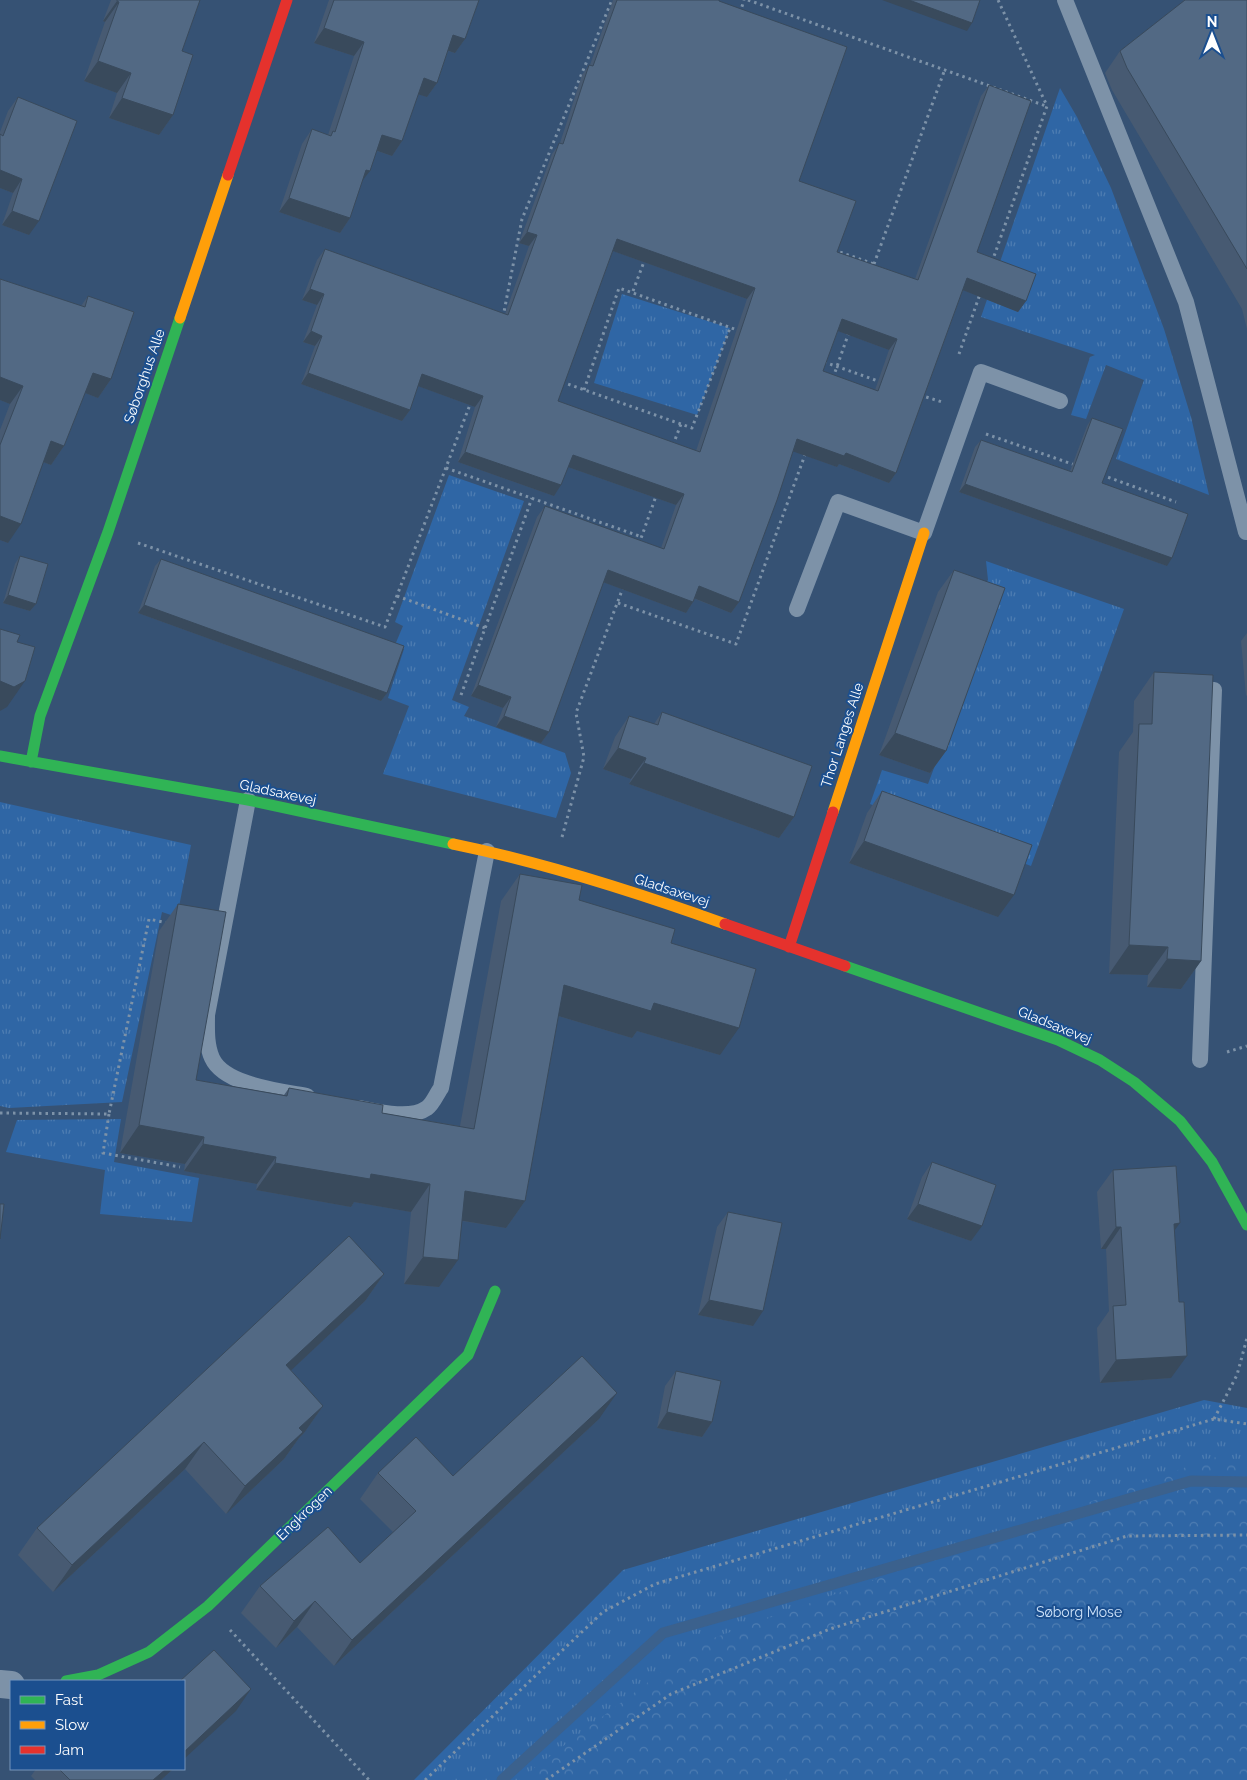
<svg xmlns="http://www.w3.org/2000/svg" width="1247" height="1780" font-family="Raleway,sans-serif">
	<defs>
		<pattern id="grass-tufts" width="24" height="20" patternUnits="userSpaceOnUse" patternTransform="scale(1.25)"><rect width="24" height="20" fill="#2f66a5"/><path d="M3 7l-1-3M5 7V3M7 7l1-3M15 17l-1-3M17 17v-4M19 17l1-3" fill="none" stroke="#4e7db2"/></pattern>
		<pattern id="forest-crowns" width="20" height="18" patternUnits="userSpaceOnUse" patternTransform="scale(1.25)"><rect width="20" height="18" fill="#2f66a5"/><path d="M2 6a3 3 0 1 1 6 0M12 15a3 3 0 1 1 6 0" fill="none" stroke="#4e7db2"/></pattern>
	</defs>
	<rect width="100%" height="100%" fill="#365274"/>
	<!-- grass -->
	<path fill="url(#grass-tufts)" d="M1060,88l17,29 34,71 53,141 27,88 18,78 -93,-36 28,-79 -38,-15 -20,54 -15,-4 19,-58 5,-2 -114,-38z
		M622,294l108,34 -33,87 -103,-32z
		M449,475l75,26 -72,199 17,7 -5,9 101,37 6,20 -15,45 -173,-44 26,-68 -21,-8 16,-49 -9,-4 8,-19 -8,-4z
		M986,561l138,48 -93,257 -161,-62 12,-34 46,14 66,-175 -21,-9 15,-20z
		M0,802l191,43 -14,72 -15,-5 -40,190 -113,6 -9,-2z
		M121,1119l-7,43 85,16 -7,44 -92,-8 5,-44 -99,-18 11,-32z
		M1204,1400l43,8v372h-833l209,-210z"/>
	<!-- forest -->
	<path fill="url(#forest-crowns)" d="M1214,1457l33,12v311h-456l-12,-7 -4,7h-252l10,-11 167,-126z"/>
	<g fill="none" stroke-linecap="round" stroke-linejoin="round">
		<!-- stream -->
		<path stroke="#3b618d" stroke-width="11" d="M502,1780l161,-147 528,-152 56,1"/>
		<!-- path -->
		<path stroke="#7d92a8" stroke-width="3" stroke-dasharray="2.5 4" stroke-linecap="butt" d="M748,0l298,106
			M740,13l4,-13
			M834,250l40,14 -1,4
			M992,262l55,-156 -49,-106
			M874,264l71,-195
			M633,291l12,-32
			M503,317l19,-98 90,-219
			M959,354l21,-60
			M824,362l57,20
			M833,378l16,-46
			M562,382l130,46 38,-100
			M584,390l35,-102 121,43
			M920,395l22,7
			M986,434l89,31
			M673,445l8,-21
			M446,468l196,69
			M1102,475l74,27
			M138,543l247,84 86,-225
			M639,544l17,-48
			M397,596l88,32
			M618,603l118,41 70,-192
			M461,695l71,-197
			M562,837l22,-80 -8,-44 48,-128
			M1227,1052l20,-6
			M0,1113l109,1 40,-195 18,4
			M109,1114l-6,39 77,14
			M1214,1419l23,-44 10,-37
			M230,1630l139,150
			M425,1780l178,-168 52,-28 559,-165 33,5
			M546,1780l125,-86 159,-65 297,-93 120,-1"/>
		<!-- lane -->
		<path stroke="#7d92a8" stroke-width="16" d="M1065,0l121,302 60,230 1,-1
			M797,609l41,-107 86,31 57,-161 79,29
			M1191,689l23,1 -14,370
			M248,800l-41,215c0,14 -1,30 5,43 12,27 68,33 95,38
			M360,1108c19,4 50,12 67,0 6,-4 10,-15 14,-20l46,-237"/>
		<!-- street -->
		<path stroke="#7d92a8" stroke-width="28" d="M0,1684l11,1"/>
		<!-- fast -->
		<path stroke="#30b455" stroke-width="11" d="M0,756l248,44 205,44
			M31,762l9,-46 68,-184 72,-214
			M845,966l213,74 42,20 34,22 46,39 32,41 35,63
			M66,1681l32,-6 51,-23 59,-46 260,-251 27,-64"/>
		<!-- slow -->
		<path stroke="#ff9f0a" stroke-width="11" d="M180,318l48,-143
			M833,812l91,-279
			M453,844c93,19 183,48 272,80"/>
		<!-- jam -->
		<path stroke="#e5322d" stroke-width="11" d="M228,175l59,-175
			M725,924l120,42
			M789,947l44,-135"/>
	</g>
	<!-- wall -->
	<path fill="#475a72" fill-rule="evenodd" d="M111,0h89l-18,51 -9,64 -14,20 -50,-17 8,-25 -33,-12 21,-59 -2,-1z
		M329,0h150l-14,39 -10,14 -7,-2 -11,32 -10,14 -9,-3 -16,47 -10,15 -15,-5 -15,30 -12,37 -10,15 -61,-21 23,-68 10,-15 16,6 26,-79 -40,-13z
		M613,0h106v1l80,180 38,71 78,27 66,-183 8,-11 -12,167 49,49 -8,11 -55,-22 -67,183 -7,10 -50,-19 -2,3 -44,-16 -54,151 -8,11 -36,-14 -2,3 -7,11 -83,-31 -54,150 -8,11 -45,-16 7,-19 -32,-12 66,-179 8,-11 116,42 15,-43 -108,-38 -14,29 -96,-34 17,-55 -57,-21 -8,24 -8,11 -101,-37 14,-38 -12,-4 14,-37 -15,-5 15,-40 8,-11 180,65 24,-68 -10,-3 33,-89 8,-11 22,-68 7,-10h1zM613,251l134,48 -51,152 -138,-50zM838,331l51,19 -14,40 -52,-19z
		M1183,0h64v329l-5,-20 -130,-219 -7,-17 15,-22 64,-50z
		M18,97l11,138 -27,-10 11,-32 -13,-5v-56l8,-21z
		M0,279l81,27 7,-10 23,83 -13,19 -13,-5 -21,53 -13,19 -8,-3 -35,81 -8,-3v-110l10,-26 -10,-4z
		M1092,418l10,65 65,83 -208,-74 16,-45 6,-7 89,31 17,-45z
		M20,556l16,48 -6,7 -27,-8 12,-39z
		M161,559l226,134 -6,8 -243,-88 17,-47z
		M954,570l-8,181 -16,22 -51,-18 59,-163z
		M1247,633v62l-1,1 -5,-55z
		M1154,672l47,289 -20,28 -34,-2 1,-12 -39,-1 10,-222 14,-20 1,-31z
		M662,712l132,105 -15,21 -150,-54 2,-5 -28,-10 12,-32 14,-21 25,8z
		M882,791l116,126 -149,-54 18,-50z
		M520,874l151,69 49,112 -83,-24 -5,7 -74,-22 -33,185 -19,27 -44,-7 -23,66 -35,-3 7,-72 -57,-10 -3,5 -95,-17 1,-6 -73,-13 1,-7 -65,-11 39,-222 19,-27 18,176 88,15 5,-7 93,25 78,13 41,-225z
		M932,1162l39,79 -64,-22 15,-42z
		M1113,1170l61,60 -3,148 -71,5 -3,-55 12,-17 -3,-62h-5l-4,-57z
		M728,1212l25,114 -55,-11 19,-88z
		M384,1274l-19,27 -74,69 32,36 -19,27 -5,5 -15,21 -58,55 -41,-45 -132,123 -35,-37 19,-27z
		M676,1371l36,51 -10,15 -45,-9 8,-42z
		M599,1419l-265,247 -37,-39 -21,21 -35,-35 19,-27 100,-23 33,-31 -33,-33 18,-26 75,3z
		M36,1769h137l-12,11h-126l-4,-4z"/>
	<!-- shaded-wall -->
	<path fill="#394a5c" d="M882,0h27l63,23 -5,8z
		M117,1l2,1 -14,20 -2,-1z
		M324,28l40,14 -10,14 -40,-13z
		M453,35l12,4 -10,14 -12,-4z
		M98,61l33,12 -14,20 -33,-12z
		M424,78l13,5 -10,14 -13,-4z
		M122,98l51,17 -14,20 -50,-17z
		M382,135l20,6 -10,15 -20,-7z
		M0,170l22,9 -9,14 -13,-5z
		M366,170l4,1 -11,14z
		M289,198l61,20 -10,15 -61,-21z
		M12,211l27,10 -10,14 -27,-10z
		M527,232l10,3 -8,11 -10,-3z
		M617,239l138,49 -8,11 -137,-49z
		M967,278l59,23 -8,11 -58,-23z
		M310,289l14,5 -7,11 -15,-5z
		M842,319l55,20 -8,11 -54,-20z
		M311,331l11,5 -7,10 -12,-4z
		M93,373l18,6 -13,19 -18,-7z
		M308,373l102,37 -8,11 -101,-37z
		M422,374l61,22 -8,11 -60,-22z
		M0,377l23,9 -13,18 -10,-4z
		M797,439l49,14 50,20 -7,10 -50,-19 -2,3 -48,-17z
		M51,441l13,5 -13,19 -13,-5z
		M465,452l96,33 -7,11 -96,-34z
		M573,455l111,39 -8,11 -111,-39z
		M965,484l207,74 -5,8 -208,-74z
		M0,516l21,8 -13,19 -8,-3z
		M608,570l85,32 -7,11 -86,-32z
		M699,586l40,16 -8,11 -40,-16z
		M8,595l28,9 -6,7 -27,-8z
		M144,605l243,88 -6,8 -243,-88z
		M0,681h25l-18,26 -7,4z
		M478,685l33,12 -8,11 -32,-12z
		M504,716l45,16 -8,11 -45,-16z
		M895,733l51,18 -16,22 -51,-18z
		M618,748l28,10 -15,21 -28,-10z
		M644,763l150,54 -15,21 -150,-54z
		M864,841l150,54 -16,22 -149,-54z
		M1129,945l39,2 -20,28 -39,-1z
		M1167,959l34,2 -20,28 -34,-2z
		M564,985l90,18 85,25 -19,27 -83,-24 -5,7 -87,-26z
		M139,1125l65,12 -19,27 -65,-11z
		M203,1144l73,13 -19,27 -73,-13z
		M275,1163l96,11 59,10 -19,28 -57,-10 -3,5 -95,-17z
		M465,1191l60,10 -19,27 -60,-10z
		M918,1204l64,22 -11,15 -64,-22z
		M1180,1223l-16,22 10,-21z
		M1116,1227h5l-15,22h-5z
		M423,1257l35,3 -19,27 -35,-3z
		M384,1274l-19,27 -98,92 19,-28z
		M709,1300l54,11 -10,15 -55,-11z
		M1187,1356l-16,22 -71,5 16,-23z
		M617,1393l-18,26 -265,247 18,-26z
		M323,1406l-19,27 -5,5 -15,21 -58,55 19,-28 54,-58z
		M667,1412l45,10 -10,15 -45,-9z
		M204,1442l-19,27 -132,123 19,-27z
		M315,1601l-18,26 -21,21 18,-27z
		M251,1689l-15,22 -52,48v-7z
		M166,1769h7l-12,11h-8z"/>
	<!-- building -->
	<path fill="#526984" stroke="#394a5c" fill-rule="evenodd" d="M117,0h83l-18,51 11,4 -20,60 -51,-17 9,-25 -33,-12 21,-59 -2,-1z
		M334,0h145l-14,39 -12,-4 -16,48 -13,-5 -22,63 -20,-6 -12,36 -4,-1 -16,48 -61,-20 23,-69 19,7 2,-5 2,1 29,-90 -40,-14z
		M617,0h102v1l128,46 -48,134 57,20 -19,51 81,28 71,-195 42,16 -54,151 59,22 -10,27 -59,-23 -71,195 -50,-20 -2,3 -47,-17 -20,61 -38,102 -40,-16 -6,16 -85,-32 -59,162 -45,-16 7,-19 -33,-12 67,-179 119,43 20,-55 -111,-39 -12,30 -96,-33 18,-56 -61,-22 -12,36 -102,-37 14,-37 -11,-5 13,-37 -14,-5 15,-40 183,66 29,-80 -10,-3 32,-89 4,1 26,-79 4,1zM617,239l138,49 -55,164 -142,-51zM842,319l55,20 -19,52 -55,-20z
		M909,0h71l-8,23z
		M1185,0h62v269l-120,-201 -7,-17z
		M18,97l59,24 -38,100 -27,-10 10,-32 -22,-9v-36l3,2z
		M0,279l85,28 3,-11 46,16 -23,67 -18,-6 -29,73 -13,-5 -30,83 -21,-8v-71l23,-59 -23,-9z
		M1092,418l31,11 -21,54 86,31 -16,44 -207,-74 16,-44 91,32z
		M20,556l28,8 -12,40 -28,-9z
		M161,559l243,87 -17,47 -243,-88z
		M954,570l51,18 -59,163 -51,-18z
		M0,629l20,6 -3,7 18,5 -10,34 -11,6 -14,-6z
		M1154,672l59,3 -12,286 -34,-2 1,-12 -39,-2 10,-221h13z
		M662,712l150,54 -18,51 -150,-54 2,-5 -28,-10 11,-32 29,9z
		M882,791l150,54 -18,50 -150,-54z
		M520,874l62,11 -3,15 96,29 -4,14 85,26 -17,59 -85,-25 -3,8 -87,-26 -39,216 -60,-10 -7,69 -35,-3 7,-73 -59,-10 -1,5 -95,-16 1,-6 -73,-13 1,-7 -65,-12 39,-221 48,8 -30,168 91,16 2,-8 94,17 -1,8 92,16z
		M932,1162l64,23 -14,41 -64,-22z
		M1176,1166l4,57 -6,1 5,78h5l3,54 -71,4 -3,-54 13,-1 -5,-78h-5l-3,-57z
		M0,1204h4l-4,35z
		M728,1212l54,11 -19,88 -54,-11z
		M349,1236l35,38 -98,91 37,41 -24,22 4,4 -58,54 -41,-44 -132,123 -35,-37z
		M582,1356l35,37 -265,247 -37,-39 -21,20 -34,-35 68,-59 32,36 56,-52 -38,-38 38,-36 37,39z
		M676,1371l45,10 -9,41 -45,-10z
		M214,1650l37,39 -67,63v-71h-4z
		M59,1769h107l-13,11h-83z"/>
	<g text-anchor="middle" stroke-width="4" stroke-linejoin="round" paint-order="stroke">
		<!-- street labels -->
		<g font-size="14" fill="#fff" stroke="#1b4f8f">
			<text transform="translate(144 376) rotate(-71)" y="5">Søborghus Alle</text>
			<text transform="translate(842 735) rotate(-72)" y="5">Thor Langes Alle</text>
			<text transform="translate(278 792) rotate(12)" y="5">Gladsaxevej</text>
			<text transform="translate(672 890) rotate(18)" y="5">Gladsaxevej</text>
			<text transform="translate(1055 1025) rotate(22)" y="5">Gladsaxevej</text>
			<text transform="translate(304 1513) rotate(-44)" y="5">Engkrogen</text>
		</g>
		<!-- park labels -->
		<g font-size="14" fill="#cfe3fa" stroke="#1b4f8f">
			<text x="1079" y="1617">Søborg Mose</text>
		</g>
	</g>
	<!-- legend -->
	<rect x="10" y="1680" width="175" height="90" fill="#1b4f8f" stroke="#7695bc"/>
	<rect x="20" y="1696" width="25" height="8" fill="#30b455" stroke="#7695bc"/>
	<text x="55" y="1705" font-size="15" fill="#ffffff">Fast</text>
	<rect x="20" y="1721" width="25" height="8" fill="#ff9f0a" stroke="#7695bc"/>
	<text x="55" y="1730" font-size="15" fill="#ffffff">Slow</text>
	<rect x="20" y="1746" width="25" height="8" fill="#e5322d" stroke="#7695bc"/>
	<text x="55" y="1755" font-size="15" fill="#ffffff">Jam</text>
	<!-- north arrow -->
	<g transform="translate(1212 35)" stroke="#1b4f8f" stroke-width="4" paint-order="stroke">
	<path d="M0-4L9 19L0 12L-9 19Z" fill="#ffffff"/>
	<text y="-8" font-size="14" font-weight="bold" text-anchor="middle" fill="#ffffff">N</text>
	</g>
</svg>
